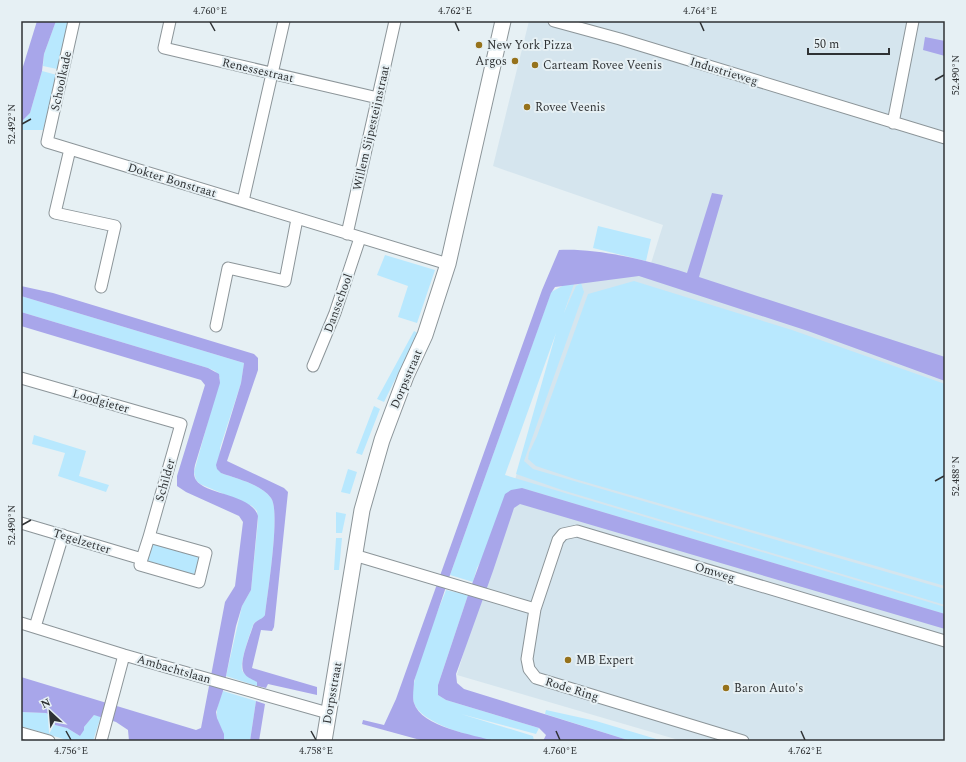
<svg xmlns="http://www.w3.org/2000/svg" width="966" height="762" font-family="Spectral,serif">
	<rect width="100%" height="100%" fill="#e6f0f4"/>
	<!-- built -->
	<path fill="#d5e5ee" d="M529,21h416v720h-263l-225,-66 119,-401 71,2 16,-51 -170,-59z"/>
	<!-- green -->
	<path fill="#b8e8fe" d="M56,21h13l-12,48 -14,-3 1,-12z
		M42,71l15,4 -14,55h-22v-8l9,-9z
		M598,226l53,13 -5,22 -53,-13z
		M385,255l50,15 -18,53 -19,-6 10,-31 -31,-11z
		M634,281l158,49 153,54v202l-370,-107 -39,-13 -8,-7 1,-6 8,-17 51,-142z
		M581,283l3,9 -60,169 9,8 412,120v16l-383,-115 -46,-16 40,-141 -51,142 440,132v7l-423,-126 -45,80 -4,14 -23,-7 101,-283 15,-8h8l-10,29 12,-27z
		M21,296l223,67 -3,20 -21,65 1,25c16,6 40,11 50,25 10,13 -4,97 -6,117l-2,3 -9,5c-3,7 -14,39 -12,47 3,7 10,8 15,12v4l-31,-10 16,-70 9,-16 7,-69 -1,-10 -5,-5 -52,-22 -4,-4 -2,-8 26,-94 -5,-7 -7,-3 -187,-56z
		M414,331l4,2 -34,69 -7,-3z
		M374,406l6,3 -18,46 -6,-2z
		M34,435l52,16 -7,25 30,9 -3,7 -48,-16 7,-23 -33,-9z
		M348,469l9,3 -7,22 -9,-2z
		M336,512l10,2 -4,19h-6z
		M336,538h6l-3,32h-5z
		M152,542l48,15 -6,18 -48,-14z
		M446,590l22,5 -30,90v10l8,5 93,28 -3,6 -75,-20 72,22 1,5c-13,0 -27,2 -40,0 -20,-4 -73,-17 -80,-38 -7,-22 23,-89 32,-113z
		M223,691l33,10 -6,40h-26c1,-9 -6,-16 -7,-24 -1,-9 3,-18 6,-26z
		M546,710l50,11 67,20h-32l-86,-27z
		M21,712l25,1 8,4 1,8 12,3 13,8 4,-9 10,-12 7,1 -8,25h-23l-49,-15z"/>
	<!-- water -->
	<path fill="#a8a6ea" d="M37,21h19l-12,33 -2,17 -12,42 -9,9v-49z
		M925,37l20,4v15l-22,-6z
		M712,193l11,2 -24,82 246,80v24l-137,-50 -169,-55 -84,11 -4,6 -101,282 -36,106c0,7 -2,16 0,22 7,24 60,32 81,38h-71l-62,-17 1,-4 21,5 12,-26 146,-409 17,-40c40,-2 91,11 128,23z
		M21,286l32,7 201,61 4,4v12l-31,91 57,27 4,4 -14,135 -2,4 -11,-1 -9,38 65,19v8l-49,-11 -2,4 -9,-2v-4c-5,-3 -10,-4 -13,-9 -6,-9 6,-37 9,-47 2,-6 9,-6 12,-11 2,-20 16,-104 6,-117 -10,-14 -34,-19 -50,-25l-4,-4 -1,-4 25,-82 3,-20 -223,-67z
		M21,312l187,56 11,6 1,9 -25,82c-1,5 -2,10 1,15 10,15 56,14 62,36l-7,74 -9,16 -6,20 -13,65 -7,21 1,6 7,16v7h-95l-1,-11 -12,-8 -22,-7 -10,12v3l-4,6 -13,-8 -12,-3 -1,-8 -8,-4 -25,-1v-35l175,53 5,-2 24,-126 10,-16 8,-64 -4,-6 -53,-24 -9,-6v-10l28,-91 -4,-5 -180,-54z
		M522,488l423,126v15l-425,-125 -6,4 -21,63 -37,103 1,9 7,6 167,52h-88l3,-6 -7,-7 -93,-28 -8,-5v-10l30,-90 37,-101 6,-4z
		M256,701l9,3 -6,37h-9z"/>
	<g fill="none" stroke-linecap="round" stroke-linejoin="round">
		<defs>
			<path id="street" d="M74,21l-27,121 401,122
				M170,21l-6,27 214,50
				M554,21l66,18 325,99
				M893,123l20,-102
				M70,149l-15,64 60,13 -14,61
				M243,201l41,-180
				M347,234l48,-213
				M216,326l12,-58 57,13 12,-62
				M313,366l22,-53 25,-75
				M21,378l160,46 -32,113
				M21,523l121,36
				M149,537l57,16 -7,29 -59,-17z
				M354,555l181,54 -8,50 2,10 7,9 207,63
				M535,609l23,-69 5,-6 14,-3 368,110
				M21,623l103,32 204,58
				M35,627l28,-92
				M21,733l28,8
				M101,741l23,-86"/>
			<path id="secondary" d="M324,741l38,-231 20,-70 24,-64 19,-41 23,-71 55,-243"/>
		</defs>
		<!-- street casing -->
		<use href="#street" stroke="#8c9599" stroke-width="13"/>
		<!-- secondary casing -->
		<use href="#secondary" stroke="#8c9599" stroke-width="17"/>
		<!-- street -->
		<use href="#street" stroke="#fff" stroke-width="11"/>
		<!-- secondary -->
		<use href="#secondary" stroke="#fff" stroke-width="15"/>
	</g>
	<!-- ticks -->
	<path fill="none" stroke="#2f3234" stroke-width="1.5" d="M210,22l5,9M455,22l4,9M700,22l4,9M935,80l9,-5M22,124l9,-5M935,481l9,-5M22,525l9,-5M66,731l5,9M311,731l5,9M556,731l4,9M801,731l4,9"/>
	<!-- markers -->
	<g fill="#96721b" stroke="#e6f0f4" stroke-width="1.5">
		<circle cx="479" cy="45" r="4"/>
		<circle cx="515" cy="61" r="4"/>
		<circle cx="535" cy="65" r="4"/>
		<circle cx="527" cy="107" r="4"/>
		<circle cx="568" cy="660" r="4"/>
		<circle cx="726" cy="688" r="4"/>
	</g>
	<g text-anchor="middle" stroke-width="4" stroke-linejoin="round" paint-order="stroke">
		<!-- poi labels -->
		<g font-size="12" fill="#2f3234" stroke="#e6f0f4" text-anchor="start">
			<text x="487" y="49">New York Pizza</text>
			<text x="507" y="65" text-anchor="end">Argos</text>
			<text x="543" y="69">Carteam Rovee Veenis</text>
			<text x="535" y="111">Rovee Veenis</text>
			<text x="576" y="664">MB Expert</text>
			<text x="734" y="692">Baron Auto's</text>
		</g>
		<!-- street labels -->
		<g font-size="12" fill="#2f3234" stroke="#e6f0f4">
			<text transform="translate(258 70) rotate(13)" y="4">Renessestraat</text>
			<text transform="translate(724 71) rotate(17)" y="4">Industrieweg</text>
			<text transform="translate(61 81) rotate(-78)" y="4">Schoolkade</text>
			<text transform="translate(371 128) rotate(-77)" y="4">Willem Sijpesteijnstraat</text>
			<text transform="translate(172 180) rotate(17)" y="4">Dokter Bonstraat</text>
			<text transform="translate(338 303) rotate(-70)" y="4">Dansschool</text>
			<text transform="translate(406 379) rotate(-67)" y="4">Dorpsstraat</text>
			<text transform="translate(101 401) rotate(16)" y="4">Loodgieter</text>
			<text transform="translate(165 480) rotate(-74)" y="4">Schilder</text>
			<text transform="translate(82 541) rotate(17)" y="4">Tegelzetter</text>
			<text transform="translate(715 572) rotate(17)" y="4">Omweg</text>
			<text transform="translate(174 669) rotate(16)" y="4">Ambachtslaan</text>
			<text transform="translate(572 689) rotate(17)" y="4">Rode Ring</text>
			<text transform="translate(332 693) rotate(-80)" y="4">Dorpsstraat</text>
		</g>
	</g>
	<!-- border -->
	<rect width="966" height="762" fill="none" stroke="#e6f0f4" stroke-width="44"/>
	<!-- north arrow -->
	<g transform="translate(50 712) rotate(334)" stroke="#e6f0f4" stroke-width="3" paint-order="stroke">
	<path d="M0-3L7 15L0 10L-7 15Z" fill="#2f3234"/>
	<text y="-6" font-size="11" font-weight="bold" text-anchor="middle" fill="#2f3234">N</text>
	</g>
	<!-- scale -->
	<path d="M808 48v6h81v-6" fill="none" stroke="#2f3234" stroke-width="2"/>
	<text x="814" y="48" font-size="12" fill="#2f3234" stroke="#e6f0f4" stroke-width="3" paint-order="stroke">50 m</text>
	<rect x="22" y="22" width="922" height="718" fill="none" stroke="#2f3234" stroke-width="1.5"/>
	<g font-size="10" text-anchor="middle" fill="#2f3234">
		<text x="210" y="14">4.760°E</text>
		<text x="455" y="14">4.762°E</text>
		<text x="700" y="14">4.764°E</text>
		<text transform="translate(955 75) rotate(-90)" y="4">52.490°N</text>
		<text transform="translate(11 124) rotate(-90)" y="4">52.492°N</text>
		<text transform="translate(955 476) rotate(-90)" y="4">52.488°N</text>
		<text transform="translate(11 525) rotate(-90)" y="4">52.490°N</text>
		<text x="71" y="754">4.756°E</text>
		<text x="316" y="754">4.758°E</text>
		<text x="560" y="754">4.760°E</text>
		<text x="805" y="754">4.762°E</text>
	</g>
</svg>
